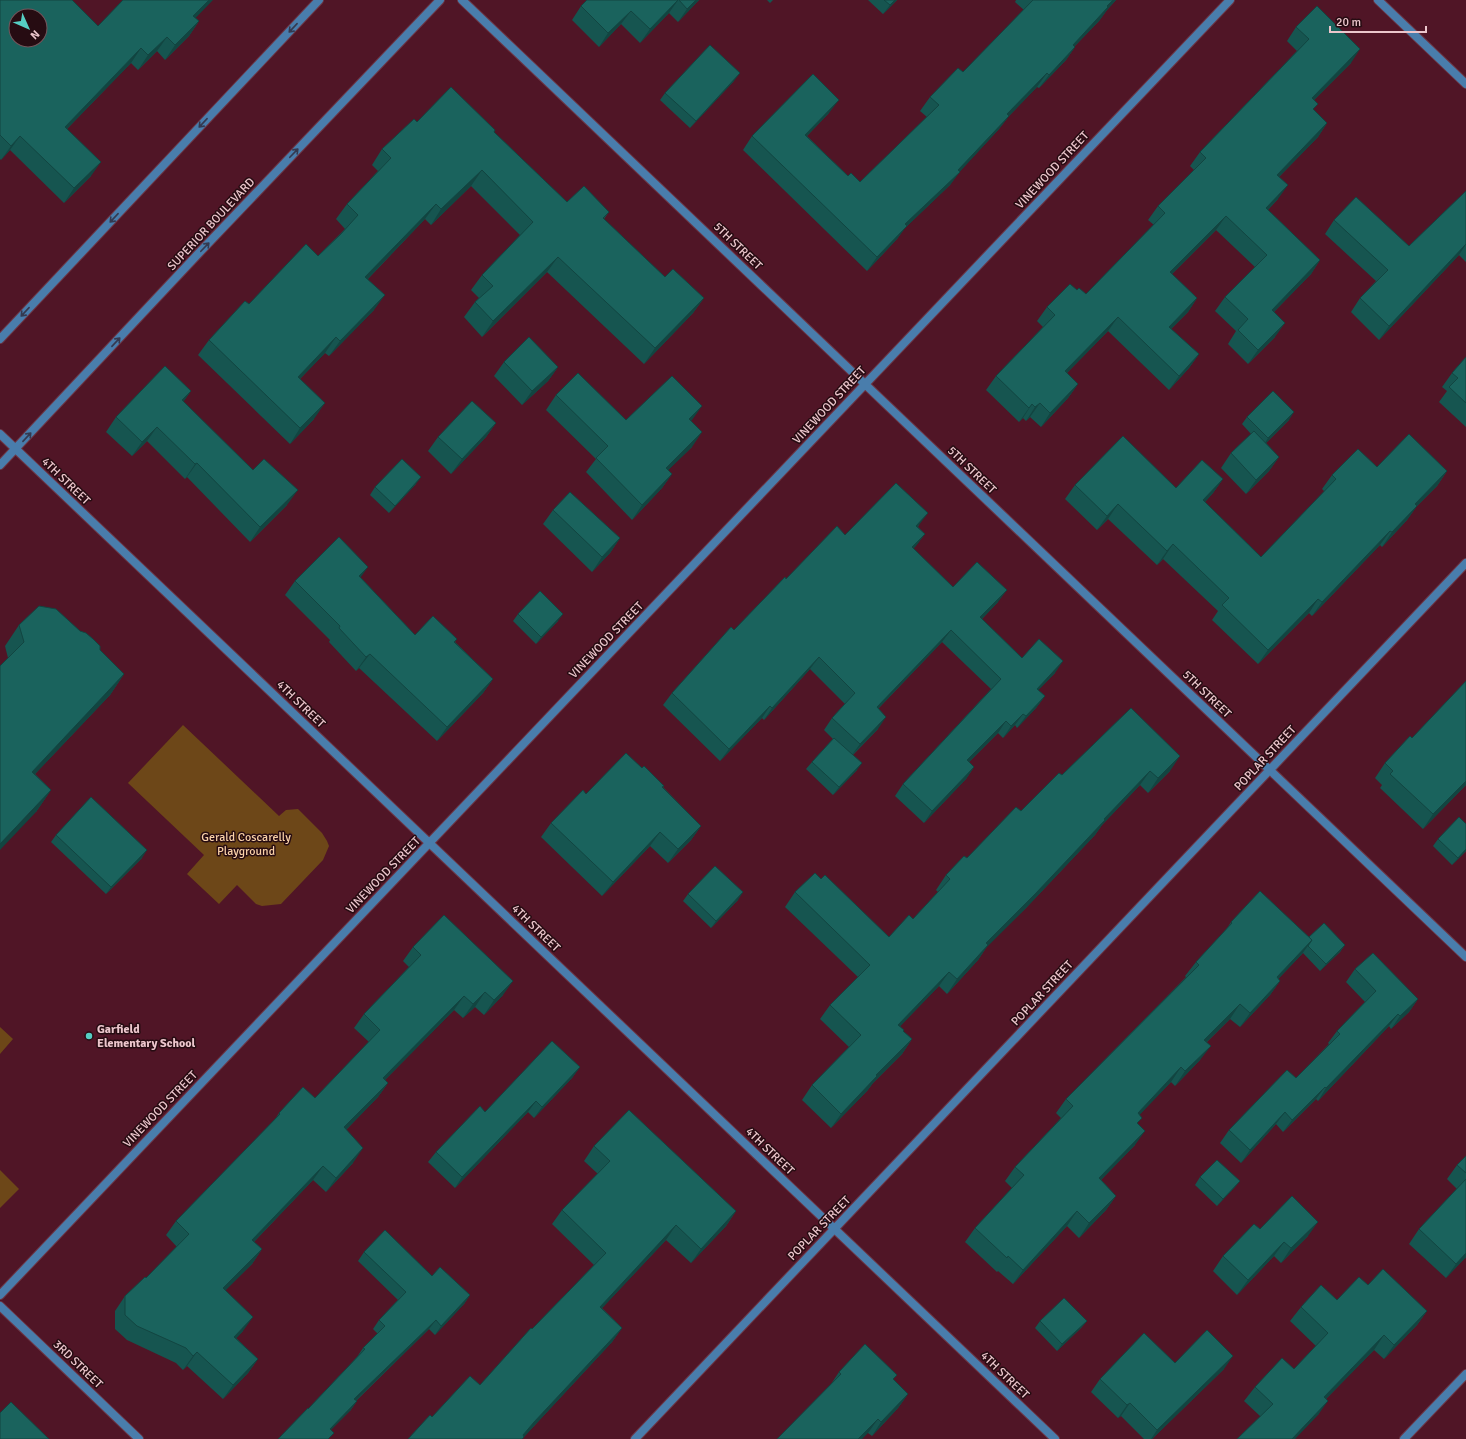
<svg xmlns="http://www.w3.org/2000/svg" width="1466" height="1439" font-family="Signika,sans-serif">
	<rect width="100%" height="100%" fill="#501526"/>
	<!-- green -->
	<path fill="#6d4718" d="M183,725l96,91 7,-6 12,-1 24,24 5,8 2,5 -6,14 -42,44 -19,2 -6,-2 -19,-19 -18,19 -32,-30 17,-19 -76,-72z
		M0,1027l13,12 -13,15z
		M0,1170l19,19 -19,19z"/>
	<g fill="none" stroke-linecap="round" stroke-linejoin="round">
		<defs>
			<path id="street" d="M462,0l1004,957
				M1378,0l88,84
				M0,339l319,-339
				M0,434l1055,1005
				M0,465l197,-210 243,-255
				M0,1295l1230,-1295
				M0,1306l139,133
				M635,1439l831,-876
				M1404,1439l62,-65"/>
		</defs>
		<!-- street casing -->
		<use href="#street" stroke="#6c3544" stroke-width="10"/>
		<!-- street -->
		<use href="#street" stroke="#497dac" stroke-width="8"/>
	</g>
	<!-- wall -->
	<path fill="#165550" d="M0,0l98,26 97,-8 4,3 -10,15 -24,24 -8,-9 -19,19 -7,-7 -64,66 24,47 -27,27 -54,-53 -9,10 -1,-1z
		M587,0h112l-21,22 -9,-9 -29,30 -19,-19 -22,23 -27,-27 9,-14z
		M767,0h6l-3,3z
		M868,0h29l-14,14z
		M1016,0h100l-9,10 -8,11 -24,25v1l-9,13 -27,28 -2,-1 -28,29 -10,13 -40,43 -9,13 -45,43 -8,11 -30,32 -124,-121 9,-14 77,-23 -22,23 41,40 12,6 67,-65 -7,-6 10,-14 33,-25 61,-62 -9,-8z
		M1296,27l55,36 -37,37v10l13,13 -9,14 -39,40 -1,22 -10,11 52,50 -9,14 -37,38 1,25 -27,27 -20,-20 8,-13 -21,-20 10,-14 30,-30 -39,-37 -44,44 25,24 -9,14 -17,17 28,25 -10,14 -20,22 -61,-59 -41,42 11,11 -10,14 -27,29 -11,-10 -4,4 -3,-3 -4,4 -33,-32 10,-14 47,-49 -6,-6 10,-14 30,-17 9,4 68,-69 -6,-5 10,-14 36,-36 -4,-4 10,-14 97,-101 -10,-10z
		M734,81l-44,47 -30,-28 5,-7z
		M417,122l77,10 73,70 42,10 -5,7 61,58 39,21 -11,15 -49,51 -97,-92 -65,65 -18,-20 11,-15 4,-4 -8,-8 11,-15 38,-40 -49,-49 -40,39 -6,-6 -57,60 6,31 -45,46 -4,-3 -25,26 14,40 -24,25 -92,-89 11,-15 40,-36 69,-48 27,-27 -9,-10 11,-15 31,-33 -6,-6 10,-16z
		M1466,191v71l-7,-7 -80,85 -28,-28 9,-14 16,-17 -51,-47 9,-14 75,26z
		M1466,357v70l-27,-25 8,-11 -5,-4 10,-14z
		M504,362l54,5 -10,14 -26,24 -28,-29z
		M191,391l-8,11 104,103 -37,37 -63,-65 -2,2 -38,-38 -15,15 -26,-24 10,-15z
		M556,395l70,25 65,1 1,26 -24,23 4,4 -10,14 -30,32 -46,-48 10,-13 -50,-49z
		M1247,417l42,3 -23,23 13,14 -10,14 -23,23 -25,-26 10,-15 20,-19 -9,-10z
		M496,423l-10,14 -35,37 -23,-23 10,-14z
		M1377,467l70,4 -10,15 -20,20 -10,14 -25,27 -2,-2 -68,71 -3,-3 -51,51 -46,-44 6,-9 -55,-52 -6,6 -49,-46 -11,11 -32,-31 10,-14 101,3 47,-9 -10,14 -8,9 56,55 64,-65 -3,-3 10,-14z
		M416,484l-27,29 -19,-18 5,-8z
		M553,510l67,28 -10,15 -18,19 -49,-48z
		M919,525l-1,2 7,7 -12,15 40,38 45,15 -16,17 40,39 33,15 -17,17 7,6 -9,12 -19,20 -2,-3 -12,13 -5,-5 -29,29 5,5 -8,12 -42,44 -29,-27 8,-12 88,-95 -49,-47 -64,67v20l-25,26 4,15 -24,25 -27,-26 6,-7 21,-23 -9,-9 8,-12 13,-14 -35,-35 -46,51 -2,-2 -42,43 -57,-56 9,-12 62,-63 52,-51 59,-44z
		M361,578l54,57 42,4 -2,3 38,37 -10,14 -46,48 -78,-73 -3,3 -27,-29 1,-2 -45,-45 10,-14z
		M518,614l40,7 -22,23 -23,-23z
		M19,625l81,25 24,24 -14,21 -75,79 16,16 -15,22 -28,-154 -3,-12z
		M1131,708l39,63 -22,22 -8,-8 -38,40 -7,10 -69,73 -38,37 -10,15 -31,34 -8,-8 -39,40 3,5 9,8 -10,15 -29,29 -6,8 -36,37 -29,-28 10,-15 37,-38 -29,-28 10,-14 28,-28 -73,-70 10,-15 26,-13 68,58 24,-18 25,-27 -2,-2 10,-15 21,-17 95,-83z
		M1385,763l81,22 -43,44 -43,-41 2,-3 -7,-7z
		M663,787l38,39 -10,14 -23,23 -18,-17 -48,50 -61,-59 10,-14 35,-29z
		M56,835l86,23 -36,36 -55,-52z
		M1438,839l28,12 -14,14 -19,-19z
		M688,894l50,6 -27,28 -28,-27z
		M1231,922l78,15 36,8 -5,7 -20,19 -17,-18 -25,26 2,2 -10,14 -30,32 -10,-8 -23,23 -7,18 -25,26 -4,-4 -32,33 -4,30 -34,35 15,16 -10,14 -27,28 -12,-12 -54,58 -15,-13 -1,1 -32,-30 10,-14 37,-40 -7,-7 10,-14 46,-49 -5,-5 10,-14 120,-122 -1,-1 11,-14 30,-32z
		M413,947l90,48 -19,20 -9,-8 -12,11 -9,-8 -69,70 3,3 -10,14 -32,33 7,33 -27,29 -13,-12 -59,62 8,7 -10,15 -27,26 18,41 -7,7 22,21 -10,14 -25,26 -36,-33 -4,4 -7,-7 -49,-23 -12,-11v-18l10,-15 21,-18 31,-31 -11,-12 10,-14 98,-100 5,-8 36,-15 54,-56 -15,-14 10,-14 45,-47 -6,-6z
		M1355,969l63,30 -9,13 -18,17 -2,-3 -71,75 -2,-2 -33,33 -7,-8 -35,39 -21,-20 9,-13 67,-52 33,-34 -1,-1 9,-12 28,-29 -19,-20z
		M580,1067l-8,11 -38,40 -6,-6 -73,76 -27,-26 8,-10 49,-40z
		M594,1146l142,65 -10,15 -35,37 -25,-23 -64,68 20,20 -10,14 -90,97h-114l24,-22 48,-32 52,-56 62,-64 -42,-41 10,-14 36,-36 -14,-13z
		M1466,1156v101l-20,21 -37,-34 10,-15 38,-40 -10,-10 10,-14z
		M1200,1177l40,4 -6,7 -17,18 -22,-21z
		M1260,1229l48,7 -27,27 -7,-7 -37,39 -24,-24 10,-15z
		M364,1252l68,24 38,19 -6,9 -29,31 -6,-6 -73,72h1l-7,10 -42,-2 49,-52 6,-9 15,-14 -5,-5 6,-9 19,-20 -40,-39z
		M1368,1285l59,26 -10,14 -33,34 -10,-9 -48,49 -8,16 -58,1 -16,-15 11,-14 39,-18 22,-23 -26,-25 11,-14 36,-7z
		M1040,1321h47l-6,7 -24,23 -22,-23z
		M1224,1369l-72,70h-8l-23,-23 -3,2 -27,-26 9,-13z
		M839,1372l55,8 14,14 -10,14 -26,28 -4,-3 -37,-49z"/>
	<!-- shaded-wall -->
	<path fill="#124541" d="M209,0h4l-30,31 10,-15z
		M678,0l-9,13 -29,30 10,-14z
		M696,0h3l-21,22 9,-13z
		M895,0h2l-14,14 7,-9z
		M1113,0h3l-9,10 -8,11 -36,37 10,-13z
		M631,11l-10,13 -22,23 9,-14z
		M199,21l-10,15 -24,24 10,-15z
		M167,37l-10,14 -19,19 10,-15z
		M1075,47l-9,13 -27,28 10,-13z
		M141,48l-10,15 -76,78 10,-14z
		M1360,49l-9,14 -49,49 10,-14z
		M740,73l-6,8 -44,47 6,-7z
		M1047,73l-10,14 -28,29 -10,13 -44,48 5,-5 -10,13 -45,43 -8,11 -30,32 10,-14 28,-33 53,-54 49,-56z
		M839,100l-10,13 -34,35 10,-13z
		M1327,123l-9,14 -51,52 10,-14z
		M20,136l-10,14 -9,10 10,-14z
		M101,162l-10,14 -27,27 10,-15z
		M482,170l-11,16 -40,39 10,-16z
		M1288,185l-10,14 -22,23 10,-14z
		M436,204l-11,15 -70,73 10,-15z
		M1226,216l-10,14 -56,56 10,-14z
		M1466,244l-7,11 -80,85 10,-14z
		M558,257l-11,15 -65,65 11,-16z
		M1320,260l-9,14 -49,50 10,-14z
		M385,295l-11,15 -45,46 11,-15z
		M704,298l-11,15 -49,51 11,-16z
		M1197,298l-9,14 -29,29 10,-14z
		M1118,317l-10,14 -53,54 10,-14z
		M1285,323l-10,14 -27,27 10,-14z
		M336,337l-11,16 -38,39 11,-15z
		M1199,354l-10,14 -20,22 10,-14z
		M558,367l-10,14 -26,24 10,-14z
		M1078,384l-10,14 -27,29 9,-14z
		M191,391l-10,14 1,-5z
		M325,403l-11,16 -24,25 10,-16z
		M1040,403l-10,14 -4,4 9,-14z
		M1032,404l-9,14 -4,4 10,-14z
		M702,406l-10,14 -13,13 10,-14z
		M1294,412l-5,8 -26,26 5,-8z
		M496,423l-10,14 -35,37 11,-15z
		M157,427l-10,14 -15,15 10,-14z
		M702,432l-10,15 -36,35 10,-14z
		M1279,457l-10,14 -23,23 10,-14z
		M197,463l-10,14 -2,2 10,-15z
		M1447,471l-10,15 -32,32 10,-14z
		M672,474l-10,14 -30,32 10,-15z
		M421,477l-5,7 -27,29 6,-7z
		M1223,479l-10,14 -20,22 10,-15z
		M298,490l-11,15 -37,37 10,-15z
		M1118,504l-10,15 -11,11 10,-14z
		M1417,506l-10,14 -25,27 10,-15z
		M928,513l-9,12 -11,13 8,-12z
		M1390,531l-10,14 -68,71 10,-14z
		M925,534l-9,12 -13,13 9,-12z
		M620,538l-10,15 -18,19 10,-15z
		M1173,544l-10,15 -6,6 10,-14z
		M368,567l-10,14 1,-5z
		M1007,590l-9,12 -26,27 8,-12z
		M1318,599l-9,14 -51,51 10,-14z
		M563,614l-5,7 -22,23 5,-7z
		M951,630l-9,12 -74,77 9,-12z
		M370,654l-11,14 -3,3 10,-14z
		M819,657l-9,12 -46,51 8,-12z
		M1063,661l-8,12 -27,28 9,-12z
		M124,674l-14,21 -93,98 15,-21z
		M493,679l-10,14 -46,48 10,-14z
		M1045,696l-9,12 -19,20 9,-12z
		M770,706l-8,12 -42,43 9,-12z
		M1023,714l-8,11 -12,13 8,-12z
		M886,717l-8,12 -27,27 9,-12z
		M1006,721l-8,12 -39,39 8,-12z
		M1180,756l-10,15 -22,22 10,-15z
		M862,763l-5,7 -24,25 6,-8z
		M974,767l-8,12 -42,44 8,-12z
		M1150,771l-10,14 -38,40 -7,10 -69,73 -50,50 10,-15 118,-124z
		M1466,781v4l-43,44 10,-15z
		M51,790l-15,22 -36,38v-6z
		M701,826l-10,14 -23,23 10,-14z
		M660,832l-10,14 -48,50 11,-14z
		M1466,849v2l-14,14 6,-7z
		M147,850l-5,8 -36,36 5,-7z
		M743,892l-5,8 -27,28 5,-7z
		M1312,940l-10,14 -36,38 11,-15z
		M988,945l-10,15 -31,34 10,-15z
		M1345,945l-5,7 -20,19 6,-7z
		M949,972l-10,14 -51,53 10,-14z
		M513,981l-10,14 -19,20 10,-15z
		M1280,981l-10,14 -30,32 10,-14z
		M485,992l-10,15 -12,11 10,-14z
		M464,996l-10,14 -81,82 10,-14z
		M1418,999l-9,13 -18,17 9,-13z
		M1240,1004l-10,15 -36,35 10,-14z
		M1398,1014l-9,12 -71,75 8,-13z
		M912,1039l-10,15 -29,29 -6,8 -36,37 10,-14 35,-39z
		M1211,1046l-11,14 -25,26 10,-15z
		M580,1067l-8,11 -38,40 8,-11z
		M1181,1067l-10,15 -44,46 11,-15z
		M388,1083l-10,14 -44,45 10,-15z
		M1325,1087l-9,12 -33,33 9,-12z
		M536,1101l-8,11 -73,76 7,-11z
		M1285,1112l-9,12 -35,39 9,-13z
		M1145,1131l-10,14 -47,48 11,-15z
		M363,1148l-10,15 -27,29 10,-14z
		M323,1166l-10,14 -71,74 10,-14z
		M1240,1181l-6,7 -17,18 6,-7z
		M1116,1196l-10,14 -27,28 10,-15z
		M736,1211l-10,15 -35,37 10,-14z
		M1077,1211l-10,15 -54,58 10,-14z
		M1318,1222l-10,14 -27,27 10,-15z
		M676,1225l-10,15 -76,81 10,-14z
		M1284,1242l-10,14 -37,39 11,-15z
		M262,1249l-10,15 -39,39 10,-15z
		M1466,1253v4l-20,21 10,-14z
		M470,1295l-6,9 -29,31 6,-9z
		M1427,1311l-10,14 -33,34 10,-14z
		M253,1317l-10,14 -18,20 9,-14z
		M436,1320l-7,9 -81,79 6,-9z
		M1087,1321l-6,7 -24,23 5,-7z
		M622,1328l-10,14 -90,97h-2l14,-17z
		M1384,1335l-10,15 -60,61 10,-14z
		M197,1352l-10,14 -4,4 10,-14z
		M1233,1356l-9,13 -72,70h-1l6,-9z
		M258,1359l-10,14 -25,26 10,-14z
		M908,1394l-10,14 -26,28 9,-14z
		M357,1401l-7,10 -27,27 7,-9z
		M1328,1401l-10,14 -23,24h-3z
		M1130,1403l-9,13 -3,2 9,-13z
		M878,1419l-10,14 -6,6h-4z"/>
	<!-- building -->
	<path fill="#1a635d" stroke="#124541" fill-rule="evenodd" d="M0,0h72l26,26 25,-26h86l-16,16 6,5 -24,24 -8,-8 -19,18 -7,-7 -76,79 36,35 -27,26 -54,-52 -9,10 -11,-11zM16,16h24v24h-24z
		M587,0h91l-28,29 -19,-18 -23,22 -27,-27z
		M679,0h17l-9,9z
		M884,0h11l-5,5z
		M1033,0h80l-6,6 1,1 -35,38 2,2 -26,28 -2,-2 -40,41 2,2 -51,54 2,2 -55,52 2,2 -30,31 -125,-121 61,-62 26,26 -34,35 43,41 3,-3 9,9 79,-77 -9,-8 28,-29 5,4z
		M1317,6l43,43 -48,49 6,6 -5,5 14,14 -50,52 11,10 -22,23 54,52 -48,50 13,13 -27,27 -20,-20 10,-11 -23,-22 42,-42 -41,-39 -56,56 27,26 -28,29 30,27 -20,22 -61,-59 -53,54 13,13 -28,29 -10,-10 -5,4 -3,-3 -3,4 -33,-32 59,-61 -8,-8 23,-23 7,6 2,-2 7,6 79,-81 -7,-7 48,-48 -6,-6 109,-113 -13,-12z
		M710,45l30,28 -44,48 -31,-28z
		M451,87l44,43 -1,2 73,70 17,-16 25,26 -6,6 62,59 8,-8 31,29 -49,50 -97,-91 -65,64 -18,-19 18,-16 -11,-11 51,-53 -51,-52 -41,39 -5,-5 -71,73 20,18 -45,46 -4,-4 -38,40 27,26 -25,25 -91,-88 36,-39 4,3 57,-60 12,12 23,-22 17,-19 -11,-11 44,-46 -9,-9 32,-30 3,3z
		M1466,191v53l-77,82 -29,-28 28,-28 -54,-50 22,-23 53,49z
		M529,337l29,30 -26,24 -28,-29z
		M1466,357v46l-17,-16 9,-9 -6,-5z
		M165,366l26,25 -9,9 71,70 11,-11 34,31 -38,37 -63,-64 -2,1 -38,-37 -15,15 -26,-25z
		M578,373l48,47 46,-44 30,30 -13,13 13,13 -36,36 6,6 -30,31 -46,-47 12,-12 -52,-51z
		M1273,391l21,21 -26,26 -21,-21z
		M472,401l24,22 -34,36 -24,-22z
		M1254,431l25,26 -23,23 -25,-27z
		M1409,434l38,37 -32,33 2,2 -25,26 -2,-1 -68,71 -4,-3 -50,51 -46,-45 7,-7 -56,-54 -6,7 -49,-47 -11,12 -32,-31 48,-49 53,52 26,-28 21,19 -20,21 58,57 75,-78 -4,-4 26,-26 19,18z
		M402,459l19,18 -26,29 -20,-19z
		M896,483l32,30 -12,13 9,8 -13,13 41,40 24,-25 30,28 -27,27 42,41 17,-19 24,22 -26,28 8,7 -19,20 -3,-2 -12,12 -5,-5 -39,39 7,7 -42,44 -29,-27 98,-105 -50,-49 -74,77 9,10 -26,27 -28,-26 23,-25 -36,-36 -47,51 -2,-2 -41,43 -57,-56 59,-66 3,3 51,-53 1,2 51,-53 8,9z
		M570,492l50,46 -18,19 -49,-47z
		M339,537l29,30 -9,9 56,59 18,-19 24,23 -3,3 39,37 -46,48 -77,-73 -4,3 -27,-29 1,-2 -45,-45z
		M540,591l23,23 -22,23 -23,-23z
		M39,606l17,3 24,22 6,2 7,6 7,7v4l24,24 -92,98 19,18 -51,54v-178l24,-24 -5,-17z
		M1466,681v100l-33,33 -43,-40 3,-3 -8,-8 25,-27 2,2z
		M1131,708l49,48 -22,22 -8,-7 -46,48 1,1 -69,73 -50,50 2,2 -31,34 -8,-7 -51,53 6,5 -1,1 9,8 -36,36 1,1 -36,38 -29,-29 49,-50 -31,-30 40,-40 -75,-73 20,-19 6,6 4,-4 64,62 20,-22 4,4 37,-40 -4,-4 18,-19 3,2 49,-51 5,4 38,-38 3,2z
		M834,738l28,25 -23,24 -27,-25z
		M626,753l16,15 2,-2 20,20 -2,1 39,39 -23,23 -18,-17 -47,50 -62,-59 32,-33 3,4z
		M91,797l56,53 -36,37 -55,-52z
		M1459,817l7,7v25l-8,9 -20,-19z
		M715,866l28,26 -27,29 -28,-27z
		M1260,891l52,49 -35,37 3,4 -30,32 -10,-9 -36,36 7,6 -26,25 -4,-4 -43,46 4,5 -5,5 8,8 -46,47 17,18 -27,27 -12,-12 -54,59 -15,-14 -1,2 -32,-30 49,-53 -9,-8 58,-61 -7,-7 133,-134 -3,-3 36,-39 -1,-1z
		M444,915l69,66 -19,19 -9,-8 -12,12 -9,-8 -81,82 5,5 -44,44 19,21 -27,30 -13,-12 -71,74 10,9 -39,39 30,29 -19,20 24,22 -25,26 -36,-33 -4,4 -7,-8 -49,-22 -12,-11v-19l20,-19 1,1 43,-44 -13,-13 104,-107 -1,-1 24,-26 12,11 65,-68 -16,-16 57,-59 -8,-8z
		M1324,923l21,22 -19,19 -18,-18 4,-6 -3,-3z
		M1373,953l45,46 -18,17 -2,-2 -72,74 -1,-1 -33,33 -7,-8 -35,38 -21,-20 58,-60 9,8 44,-44 -3,-3 39,-40 -21,-22z
		M552,1041l28,26 -38,40 -6,-6 -74,76 -26,-25 44,-46 5,6z
		M629,1110l107,101 -35,38 -25,-24 -76,82 22,21 -88,94 -11,13 1,2 -2,2h-114l22,-24 2,2 38,-41 10,9 51,-57 1,1 74,-76 -44,-43 48,-49 -16,-15z
		M1466,1156v17l-9,-8z
		M1217,1160l23,21 -17,18 -23,-22z
		M1466,1179v74l-10,11 -37,-35z
		M1292,1196l26,26 -27,26 -7,-6 -36,38 -25,-24 31,-32 6,5z
		M385,1230l47,46 8,-9 30,28 -29,31 -5,-6 -82,79 3,2 -27,28 4,4 -6,6h-50l30,-31v1l57,-60 -2,-1 22,-22 -6,-6 27,-28 -42,-40z
		M1383,1269l44,42 -33,34 -10,-10 -60,62 4,4 -36,38h-55l36,-35 -18,-17 27,-29 12,11 34,-36 -27,-26 20,-22 16,15 22,-23 9,8z
		M1064,1298l23,23 -25,23 -22,-23z
		M1207,1330l26,26 -76,74 -27,-27 -3,2 -27,-26 44,-46 31,30z
		M865,1344l32,31 -4,4 15,15 -27,28 -3,-3 -20,20h-81l64,-65 -2,-2z
		M11,1402l38,37h-49v-26z"/>
	<!-- one-way arrows -->
	<defs><path id="oneway-shaft" d="M-6 0H5M1.5-3L5.5 0L1.5 3" fill="none" stroke-width="1.6" stroke-linecap="round" stroke-linejoin="round"/></defs>
	<g stroke="#343950">
		<use href="#oneway-shaft" transform="translate(293 28) rotate(133)"/>
		<use href="#oneway-shaft" transform="translate(203 123) rotate(133)"/>
		<use href="#oneway-shaft" transform="translate(294 153) rotate(-46)"/>
		<use href="#oneway-shaft" transform="translate(114 218) rotate(133)"/>
		<use href="#oneway-shaft" transform="translate(205 247) rotate(-46)"/>
		<use href="#oneway-shaft" transform="translate(25 312) rotate(133)"/>
		<use href="#oneway-shaft" transform="translate(116 342) rotate(-47)"/>
		<use href="#oneway-shaft" transform="translate(27 437) rotate(-47)"/>
	</g>
	<!-- markers -->
	<circle fill="#56cec3" stroke="#260c12" stroke-width="1.5" cx="89" cy="1036" r="4"/>
	<g text-anchor="middle" stroke-width="3" stroke-linejoin="round" paint-order="stroke">
		<!-- street labels -->
		<g font-size="12" fill="#ecc6cc" stroke="#260c12">
			<text transform="translate(1052 170) rotate(-47)" y="4">VINEWOOD STREET</text>
			<text transform="translate(211 224) rotate(-47)" y="4">SUPERIOR BOULEVARD</text>
			<text transform="translate(738 246) rotate(44)" y="4">5TH STREET</text>
			<text transform="translate(829 405) rotate(-47)" y="4">VINEWOOD STREET</text>
			<text transform="translate(972 470) rotate(44)" y="4">5TH STREET</text>
			<text transform="translate(66 481) rotate(44)" y="4">4TH STREET</text>
			<text transform="translate(606 640) rotate(-46)" y="4">VINEWOOD STREET</text>
			<text transform="translate(1207 694) rotate(44)" y="4">5TH STREET</text>
			<text transform="translate(301 704) rotate(44)" y="4">4TH STREET</text>
			<text transform="translate(1265 758) rotate(-47)" y="4">POPLAR STREET</text>
			<text transform="translate(383 875) rotate(-46)" y="4">VINEWOOD STREET</text>
			<text transform="translate(536 928) rotate(44)" y="4">4TH STREET</text>
			<text transform="translate(1042 993) rotate(-47)" y="4">POPLAR STREET</text>
			<text transform="translate(160 1109) rotate(-46)" y="4">VINEWOOD STREET</text>
			<text transform="translate(770 1151) rotate(44)" y="4">4TH STREET</text>
			<text transform="translate(819 1228) rotate(-46)" y="4">POPLAR STREET</text>
			<text transform="translate(78 1364) rotate(44)" y="4">3RD STREET</text>
			<text transform="translate(1005 1375) rotate(44)" y="4">4TH STREET</text>
		</g>
		<!-- park labels -->
		<g font-size="12" fill="#fad2a9" stroke="#260c12">
			<text x="246" y="841">Gerald Coscarelly<tspan x="246" dy="14">Playground</tspan></text>
		</g>
		<!-- poi labels -->
		<g font-size="12" font-weight="bold" fill="#ecc6cc" stroke="#260c12" text-anchor="start">
			<text x="97" y="1033">Garfield<tspan x="97" dy="14">Elementary School</tspan></text>
		</g>
	</g>
	<!-- north arrow -->
	<g transform="translate(28 28) rotate(135)"><circle r="19" fill="#260c12" stroke="#75565c"/>
	<path d="M0-3L7 15L0 10L-7 15Z" fill="#56cec3"/>
	<text y="-6" font-size="11" font-weight="bold" text-anchor="middle" fill="#ecc6cc">N</text>
	</g>
	<!-- scale -->
	<path d="M1330 26v6h96v-6" fill="none" stroke="#ecc6cc" stroke-width="2"/>
	<text x="1336" y="26" font-size="12" fill="#ecc6cc" stroke="#260c12" stroke-width="3" paint-order="stroke">20 m</text>
</svg>
